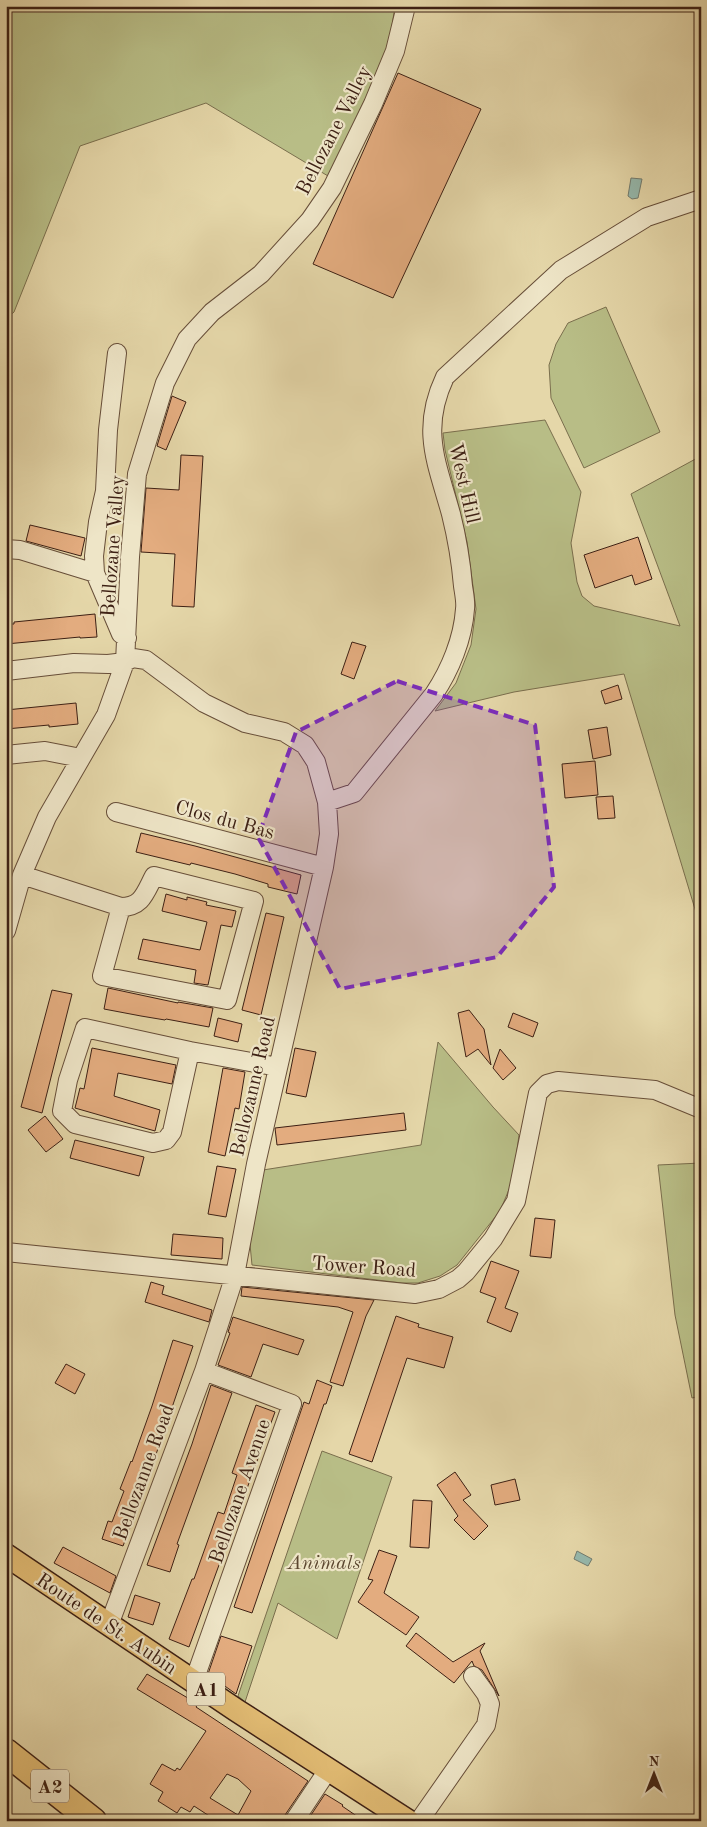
<svg xmlns="http://www.w3.org/2000/svg" width="707" height="1827" font-family="'Old Standard TT',serif">
	<rect width="100%" height="100%" fill="#e5d7a9"/>
	<filter id="stains"><feTurbulence type="fractalNoise" baseFrequency=".004" numOctaves="4"/><feColorMatrix values="0 0 0 0 .2 0 0 0 0 .09 0 0 0 0 .02 0 0 0 .5 -.17"/></filter>
	<radialGradient id="worn" r=".72"><stop offset=".6" stop-color="#630" stop-opacity="0"/><stop offset="1" stop-color="#630" stop-opacity=".3"/></radialGradient>
	<!-- green -->
	<path fill="#b8bd86" stroke="#7a6e4d" d="M6,6h389l-5,33 -23,66 -39,71 -122,-73 -126,43 -66,166 -8,8z
		M606,307l54,125 -76,36 -33,-70 -2,-33 7,-21 12,-21z
		M545,420l36,72 -10,51 6,39 5,14 12,10 86,20 -49,-132 70,-38v473l-77,-255 -110,18 -79,19 21,-28 15,-38 5,-36 -9,-67 -22,-92 -2,-17z
		M438,1042l55,65 26,28 -6,45 -13,31 -43,54 -17,11 -22,7h-16l-150,-18 -3,-31 14,-64 158,-25z
		M701,1163v233l-9,2 -17,-83 -17,-150z
		M322,1451l70,26 -55,162 -59,-36 -33,99 -7,-6z"/>
	<!-- water -->
	<path fill="#96b9ad" stroke="#727c70" d="M631,178l11,1 -4,19 -6,1 -4,-3z
		M577,1551l15,8 -4,7 -14,-7z"/>
	<!-- building -->
	<path fill="#e3ac7f" stroke="#3d2014" fill-rule="evenodd" d="M398,73l83,36 -88,189 -80,-34z
		M172,396l14,6 -20,48 -9,-4z
		M181,455l22,1 -9,151 -22,-1 3,-52 -34,-2 5,-64 33,2z
		M30,525l55,13 -4,18 -55,-15z
		M638,537l14,42 -17,6 -3,-10 -37,13 -11,-33z
		M95,614l2,23 -17,1v-1l-74,7v-20h8v-2z
		M352,642l14,4 -12,33 -13,-5z
		M618,685l4,14 -17,5 -4,-13z
		M76,703l2,21 -29,3v-2l-43,4v-19z
		M607,727l4,28 -18,4 -5,-29z
		M595,761l3,34 -33,3 -3,-34z
		M613,796l2,22 -17,1 -2,-22z
		M141,833l54,13 106,29 -4,19 -29,-7v-3l-33,-10 -44,-11 -1,2 -54,-13z
		M166,894l21,6v-3l20,5 -1,3 30,6 -4,16 -11,-2 -13,60 -14,-2 2,-13 -58,-11 5,-20 57,11 7,-28 -45,-11z
		M266,913l18,4 -23,98 -19,-5z
		M108,988l70,15v-1l35,6 -4,19 -43,-8 -1,1 -24,-4 -37,-7z
		M52,990l20,4 -30,119 -21,-6z
		M469,1010l15,19 7,36 -13,-16 -12,8 -8,-44z
		M513,1013l25,10 -5,14 -25,-10z
		M218,1018l24,6 -4,18 -24,-6z
		M92,1048l84,17 -4,19 -54,-11 -4,23 46,14 -5,21 -80,-23 5,-20 4,1z
		M295,1048l21,4 -10,45 -20,-4z
		M500,1049l16,19 -13,12 -10,-12z
		M223,1068l22,4 -6,37 -4,-1 -10,48 -17,-4z
		M404,1113l2,17 -129,15 -2,-17z
		M45,1116l18,23 -17,13 -18,-22z
		M75,1140l69,17 -5,19 -69,-18z
		M217,1166l19,3 -10,48 -18,-3z
		M535,1218l20,2 -4,38 -21,-2z
		M173,1234l50,4 -1,21 -51,-4z
		M491,1261l28,10 -14,37 13,5 -7,19 -24,-10 9,-24 -16,-6z
		M151,1282l13,4 -2,8 50,16 -3,12 -64,-20z
		M242,1287l132,13 -8,16 -23,70 -13,-4 23,-70 -15,-5 -97,-11z
		M396,1316l23,8 -1,3 35,10 -9,31 -37,-10 -35,104 -23,-8z
		M233,1317l71,23 -6,15 -35,-11 -12,33 -33,-12 12,-32 -2,-1z
		M173,1340l20,6 -42,123 1,1 -29,76 -21,-7 6,-18 4,1 12,-31 -4,-2 11,-28 1,1 20,-56z
		M66,1364l19,10 -10,20 -20,-11z
		M317,1380l15,6 -6,18h-2l-72,209 -18,-6 70,-205 5,2z
		M211,1385l21,8 -55,151 2,1 -9,27 -23,-7 45,-121z
		M256,1405l19,7 -86,235 -20,-8 23,-60h2l24,-67 6,2 13,-39 -5,-2z
		M455,1472l16,23 -8,5 25,26 -14,14 -20,-20 4,-4 -21,-31z
		M515,1479l5,21 -25,5 -4,-20z
		M413,1500l19,1 -3,47 -19,-1z
		M63,1547l53,29 -6,17 -56,-30z
		M379,1550l18,6 -13,37 35,24 -13,18 -48,-33 15,-22 -5,-1z
		M135,1595l25,8 -7,22 -25,-8z
		M416,1633l37,29 32,-19 -5,8 19,45 -17,-26 -8,-4 -2,-5 -18,22 -48,-37z
		M221,1636l31,10 -16,48 -28,-20z
		M147,1674l51,30 -2,3 112,74 -23,34 -2,6h-66l-23,-15 -4,6 -9,-5 -4,6 -19,-12 5,-9 -13,-8 12,-20 13,7 2,-3 3,2 26,-39 -69,-42zM227,1774l11,5 13,12 -13,24 -28,-17z
		M325,1794l18,11 -1,1 22,15h-57z"/>
	<g fill="none" stroke-linecap="round" stroke-linejoin="round">
		<defs>
			<path id="minor" d="M117,353l-9,77 -3,61 -7,31 -4,34 1,17 26,61 6,4
				M6,549l14,1 75,23
				M6,671l68,-8 34,1 17,-2 8,-4 13,2 58,43 41,20 39,9 21,13 11,17 11,40 2,32 -5,33 -68,297 -21,111 -31,96 -95,254
				M6,755l39,-4 36,7
				M327,802l27,-9 80,-99c16,-24 29,-55 31,-85 1,-7 -1,-16 -2,-23 -2,-24 -6,-48 -12,-72 -14,-51 -31,-84 -6,-137l116,-107 86,-53 54,-18
				M116,812l208,55
				M22,875l99,32c21,0 24,-14 33,-31l100,25 -27,99 -125,-24 19,-69
				M6,931l16,-56 25,-58 59,-102 19,-53 5,-105 7,-83 28,-91 22,-44 25,-27 49,-38 49,-54 22,-32 41,-84 22,-53 11,-45
				M190,1051l-105,-23 -17,52 -6,31 13,13 78,19 13,-3 6,-8 18,-81 88,16
				M6,1252l409,42 24,-5 19,-10 8,-7 27,-33 23,-38 22,-108 9,-9 11,-3 97,9 46,19
				M194,1681l98,-277 -88,-33
				M294,1821l34,-51
				M419,1821l67,-96 4,-21 -4,-10 -13,-18"/>
			<path id="major" d="M6,1555l230,155 172,111"/>
			<path id="highway" d="M6,1752l87,69"/>
		</defs>
		<!-- minor casing -->
		<use href="#minor" stroke="#674e39" stroke-width="20"/>
		<!-- major casing -->
		<use href="#major" stroke="#3d2014" stroke-width="25"/>
		<!-- highway casing -->
		<use href="#highway" stroke="#3d2014" stroke-width="29"/>
		<!-- minor -->
		<use href="#minor" stroke="#eee5c7" stroke-width="18"/>
		<!-- major -->
		<use href="#major" stroke="#e2bc74" stroke-width="22"/>
		<!-- highway -->
		<use href="#highway" stroke="#e2bc74" stroke-width="26"/>
	</g>
	<!-- marked area -->
	<path fill="#7b2cbf" fill-opacity="0.2" stroke="#7b2cbf" stroke-width="4" stroke-dasharray="10 6" stroke-linejoin="round" d="M397,681l138,44 19,162 -57,70 -157,32 -82,-152 38,-105z"/>
	<g text-anchor="middle" stroke-width="4.5" stroke-linejoin="round" paint-order="stroke">
		<!-- shield labels -->
		<g fill="#eee5c7" stroke="#725b4a" stroke-width="1">
			<rect x="187" y="1672.5" width="38" height="33" rx="4"/>
			<rect x="31" y="1769.5" width="38" height="33" rx="4"/>
		</g>
		<g font-size="19" font-weight="bold" fill="#3d2014">
			<text x="206" y="1696">A1</text>
			<text x="50" y="1793">A2</text>
		</g>
		<!-- street labels -->
		<g font-size="20" fill="#3d2014" stroke="#eee5c7">
			<text transform="translate(333 130) rotate(-63)" y="7">Bellozane Valley</text>
			<text transform="translate(465 483) rotate(77)" y="7">West Hill</text>
			<text transform="translate(112 546) rotate(-86)" y="7">Bellozane Valley</text>
			<text transform="translate(225 819) rotate(15)" y="7">Clos du Bas</text>
			<text transform="translate(252 1086) rotate(-77)" y="7">Bellozanne Road</text>
			<text transform="translate(364 1266) rotate(4)" y="7">Tower Road</text>
			<text transform="translate(143 1472) rotate(-70)" y="7">Bellozanne Road</text>
			<text transform="translate(239 1491) rotate(-71)" y="7">Bellozane Avenue</text>
			<text transform="translate(107 1623) rotate(34)" y="7">Route de St. Aubin</text>
		</g>
		<!-- park labels -->
		<g font-size="20" font-style="italic" fill="#5c4730" stroke="#eee5c7">
			<text x="324" y="1569">Animals</text>
		</g>
	</g>
	<!-- margin -->
	<rect width="707" height="1827" fill="none" stroke="#e5d7a9" stroke-width="25"/>
	<rect x="8" y="8" width="692" height="1812" fill="none" stroke="#3d2014" stroke-width="2.5"/>
	<rect x="12" y="12" width="682" height="1802" fill="none" stroke="#3d2014"/>
	<!-- north arrow -->
	<g transform="translate(654 1774)" stroke="#eee5c7" stroke-width="4" paint-order="stroke">
	<path d="M0-4L9 19L0 12L-9 19Z" fill="#3d2014"/>
	<text y="-8" font-size="14" font-weight="bold" text-anchor="middle" fill="#3d2014">N</text>
	</g>
	<rect width="100%" height="100%" filter="url(#stains)"/>
	<rect width="100%" height="100%" fill="url(#worn)"/>
</svg>
